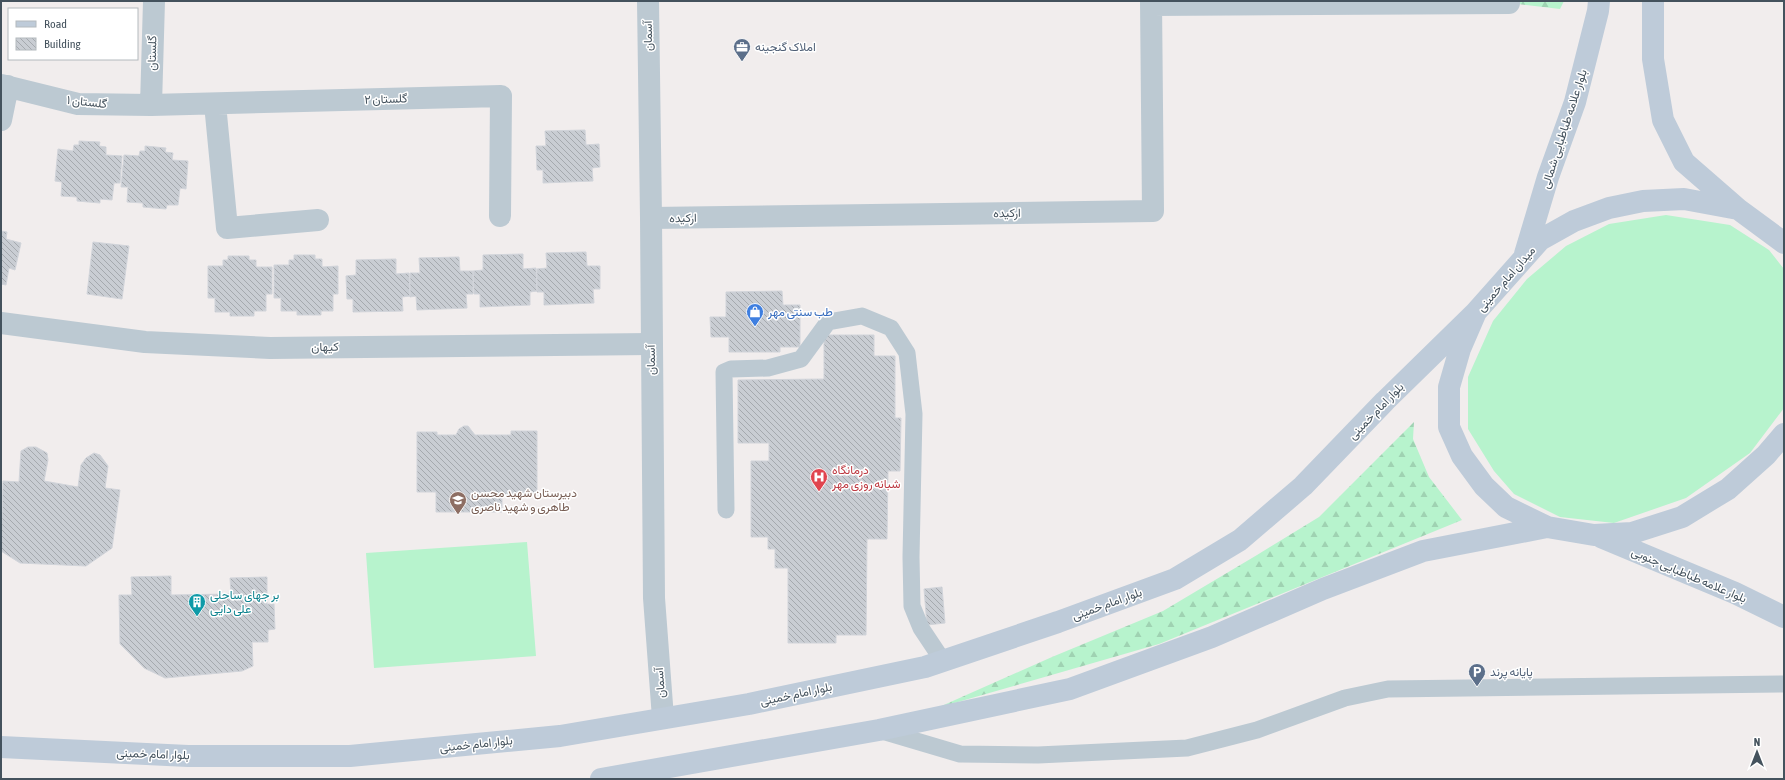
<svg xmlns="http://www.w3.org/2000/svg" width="1785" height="780" font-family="'Asap Condensed',Vazirmatn,sans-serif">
	<defs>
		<pattern id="forest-firs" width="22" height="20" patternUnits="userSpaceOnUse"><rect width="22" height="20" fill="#b7f3cd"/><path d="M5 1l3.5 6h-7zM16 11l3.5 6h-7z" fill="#9fd2b2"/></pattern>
		<pattern id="building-back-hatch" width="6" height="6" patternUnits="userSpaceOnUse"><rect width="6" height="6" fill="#c9cdd3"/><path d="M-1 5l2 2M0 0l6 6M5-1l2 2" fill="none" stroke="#a5a9ae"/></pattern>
	</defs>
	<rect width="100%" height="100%" fill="#f1eded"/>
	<!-- grass -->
	<path fill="#b7f3cd" d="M1666,215l64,10 39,25 15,19v139l-34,45 -64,45 -72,25 -54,-6 -46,-23 -20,-23 -26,-42v-52l25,-56 34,-42 39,-33 43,-22z
		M527,542l9,114 -162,12 -8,-115z"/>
	<!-- forest -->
	<path fill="url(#forest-firs)" d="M1509,1h55l-4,8 -51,-6z
		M1414,422l-1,17 16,38 33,43 -303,124 -222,64 115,-51 111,-46 94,-56 62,-38z"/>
	<!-- building -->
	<path fill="url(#building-back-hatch)" stroke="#d1d4da" d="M585,130l1,15 13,-1 1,23 -8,1 1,13 -50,2v-13h-6l-1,-24h10l-1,-15z
		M79,141l21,1 -1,4 7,1v8l16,1 -2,27h-6l-2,17 -12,-1v4l-23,-2v-4l-16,-1 1,-14 -7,-1 3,-32 15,2 1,-6h5z
		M145,146l21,2 -1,4 8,1 -1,7 16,1 -2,28 -6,-1 -2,17h-11l-1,4 -23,-2v-4l-16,-1 1,-15h-7l3,-32 15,1 1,-5h5z
		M1,231l6,1 -1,7 15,4 -6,27 -6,-2 -3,17 -5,-1z
		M93,242l36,4 -7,53 -35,-5z
		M586,252l1,14h13v23h-7l1,14 -50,2v-13h-7v-23l10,-1 -1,-15z
		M523,254v15l13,-1 1,23 -7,1v13l-50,2v-13h-6l-1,-23 10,-1v-15z
		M294,255h21v4h7v8l16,-1v28h-5v17h-12v4h-24v-4h-16v-13h-7v-33h15v-5h5z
		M228,256h21v4h7v7h16v27h-6v17h-12v5h-24v-4h-15v-14h-7v-32h15v-6h5z
		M459,257l1,14h13v23h-7l1,14 -50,2 -1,-14 -6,1v-24h10l-1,-15z
		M396,259v15l13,-1 1,23 -8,1 1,14 -50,1v-13h-6l-1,-23 10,-1v-15z
		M782,291l1,14h17v42h-20v5h-51v-15h-18l-1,-20h16v-25z
		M824,335h50v21h21v62h6l-1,53h-12l-1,68h-20l-1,96h-30v8h-48v-75h-13v-19h-7v-12h-17v-76h18v-18h-31v-63l86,-1z
		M464,426h4l7,9h36v-4h26v63h-35v18h-66v-20h-19v-60h20v3h19l3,-6z
		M28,447h8l11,6 1,7 -4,21 34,6 3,-22 5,-7 8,-5 6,2 8,11 -3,22 15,2 -8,58 -26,18 -66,-3 -19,-12 2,-70 16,1 2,-31z
		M171,576v19l60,-1 -1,-16 37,-1v27h7l1,25 -7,1v12h-16l1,24 -11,5 -77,7 -21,-10 -24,-24 -1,-49h13l-1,-18z
		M942,587l3,36 -18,2 -3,-36z"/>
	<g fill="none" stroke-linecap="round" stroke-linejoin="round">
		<!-- service -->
		<path stroke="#bcc9d2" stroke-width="17" d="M726,510l-2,-138 7,-3 37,-1 33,-9 27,-37 34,-6 29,12 16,25 7,61 -3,143 1,49 9,22 22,33
			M879,730l81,24 78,1 149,-7 70,-18 88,-32 43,-9 396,-5"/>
		<!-- minor -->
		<path stroke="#bcc9d2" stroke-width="22" d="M1151,5l358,-2
			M1,85l77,19 73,1 350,-9 -1,120
			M215,104l12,124 91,-8
			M151,105l3,-104
			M1,120l7,-34
			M651,218l502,-7 -2,-210
			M1,323l144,19 125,6 381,-4"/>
		<!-- tertiary -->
		<path stroke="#bcc9d2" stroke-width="22" d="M648,1l3,217 3,380 9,120"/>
		<!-- secondary -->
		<path stroke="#becbd9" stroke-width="22" d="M1653,1v58l10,61 21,42 54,47
			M1784,243l-46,-34 -54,-10 -41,2 -34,7 -35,13 -34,19 -64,72 -16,37 -11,38v40l13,29 22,30 22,21 41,20 47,8 38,-2 50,-16 46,-28 38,-34 18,-21
			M1525,254l23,-77 27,-75 23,-91 1,-10
			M1601,537l134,56 49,24
			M1,747l187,9h162l210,-20 189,-32 176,-37 133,-45 117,-43 65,-39 63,-54 82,-85 91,-89
			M601,779l278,-49 191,-41 142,-52 111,-48 100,-38 124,-24"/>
	</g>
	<!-- icons -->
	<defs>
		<symbol id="office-pin" viewBox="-11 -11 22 30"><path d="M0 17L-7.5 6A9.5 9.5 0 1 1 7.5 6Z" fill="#5c6f8a" stroke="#fff"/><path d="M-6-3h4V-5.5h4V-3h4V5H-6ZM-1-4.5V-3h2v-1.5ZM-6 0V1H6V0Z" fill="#fff"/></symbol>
		<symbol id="shop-pin" viewBox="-11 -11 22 30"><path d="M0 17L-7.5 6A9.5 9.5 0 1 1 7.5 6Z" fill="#3f7fe0" stroke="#fff"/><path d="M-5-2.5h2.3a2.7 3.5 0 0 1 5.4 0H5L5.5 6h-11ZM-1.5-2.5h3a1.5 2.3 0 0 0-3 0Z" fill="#fff"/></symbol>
		<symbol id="hospital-pin" viewBox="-11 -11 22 30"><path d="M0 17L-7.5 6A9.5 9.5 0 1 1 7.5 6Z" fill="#e0444e" stroke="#fff"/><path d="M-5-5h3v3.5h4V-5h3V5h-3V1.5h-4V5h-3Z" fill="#fff"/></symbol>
		<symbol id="school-pin" viewBox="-11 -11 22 30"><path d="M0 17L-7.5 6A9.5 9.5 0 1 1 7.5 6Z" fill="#8d6e63" stroke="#fff"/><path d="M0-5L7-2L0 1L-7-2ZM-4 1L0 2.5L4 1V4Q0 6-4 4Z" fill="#fff"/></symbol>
		<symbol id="building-pin" viewBox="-11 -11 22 30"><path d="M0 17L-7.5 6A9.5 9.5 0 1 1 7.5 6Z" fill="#0f9aa8" stroke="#fff"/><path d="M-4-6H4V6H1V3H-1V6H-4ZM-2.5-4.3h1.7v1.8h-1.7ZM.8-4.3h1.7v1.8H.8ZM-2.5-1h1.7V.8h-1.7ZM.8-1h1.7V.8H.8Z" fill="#fff"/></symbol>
		<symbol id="parking-pin" viewBox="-11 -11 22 30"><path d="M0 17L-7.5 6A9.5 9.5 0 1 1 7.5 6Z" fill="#5c6f8a" stroke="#fff"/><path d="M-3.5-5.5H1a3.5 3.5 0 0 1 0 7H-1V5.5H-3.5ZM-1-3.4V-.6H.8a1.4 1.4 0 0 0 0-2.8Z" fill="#fff"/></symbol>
	</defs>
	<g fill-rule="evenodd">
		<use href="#office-pin" x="732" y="37" width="20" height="27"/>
		<use href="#shop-pin" x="745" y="302" width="20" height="27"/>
		<use href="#hospital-pin" x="809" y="467" width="20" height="27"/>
		<use href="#school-pin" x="448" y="490" width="20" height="27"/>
		<use href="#building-pin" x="187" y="592" width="20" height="27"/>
		<use href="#parking-pin" x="1467" y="662" width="20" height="27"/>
	</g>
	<g text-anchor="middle" stroke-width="3" stroke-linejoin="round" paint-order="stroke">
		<!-- street labels -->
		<g font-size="12" fill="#44525d" stroke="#fff">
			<text transform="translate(648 36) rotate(-91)" y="4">آسمان</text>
			<text transform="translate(152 53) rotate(-89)" y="4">گلستان</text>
			<text transform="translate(386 99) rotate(-2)" y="4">گلستان ۲</text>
			<text transform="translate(87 102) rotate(6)" y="4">گلستان ۱</text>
			<text transform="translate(1564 129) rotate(-72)" y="4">بلوار علامه طباطبایی شمالی</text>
			<text transform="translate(1007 213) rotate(-1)" y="4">ارکیده</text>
			<text transform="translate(683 218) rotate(-1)" y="4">ارکیده</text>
			<text transform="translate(1506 279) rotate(-49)" y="4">میدان امام خمینی</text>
			<text transform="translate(325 347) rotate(-1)" y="4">کیهان</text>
			<text transform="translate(651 360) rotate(-91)" y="4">آسمان</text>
			<text transform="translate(1376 411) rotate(-46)" y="4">بلوار امام خمینی</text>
			<text transform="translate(1689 575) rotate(23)" y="4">بلوار علامه طباطبایی جنوبی</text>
			<text transform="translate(1107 604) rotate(-20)" y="4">بلوار امام خمینی</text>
			<text transform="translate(660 683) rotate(-94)" y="4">آسمان</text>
			<text transform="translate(796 694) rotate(-12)" y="4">بلوار امام خمینی</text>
			<text transform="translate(476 744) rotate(-6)" y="4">بلوار امام خمینی</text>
			<text transform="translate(153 754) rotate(2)" y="4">بلوار امام خمینی</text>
		</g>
		<!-- service labels -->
		<g font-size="12" fill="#4e5e75" stroke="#fff" text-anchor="start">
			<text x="755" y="51">املاک گنجینه</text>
			<text x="1490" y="676">پایانه پرند</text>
		</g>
		<!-- shop labels -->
		<g font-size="12" fill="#366cbe" stroke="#fff" text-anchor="start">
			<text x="768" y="316">طب سنتی مهر</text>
		</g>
		<!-- health labels -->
		<g font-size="12" fill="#be3a42" stroke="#fff" text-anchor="start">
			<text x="832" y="474">درمانگاه<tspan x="832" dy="14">شبانه روزی مهر</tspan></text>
		</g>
		<!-- education labels -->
		<g font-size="12" fill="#785e54" stroke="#fff" text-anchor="start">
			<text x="471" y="497">دبیرستان شهید محسن<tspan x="471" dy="14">طاهری و شهید ناصری</tspan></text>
		</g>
		<!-- culture labels -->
		<g font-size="12" fill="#0d838f" stroke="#fff" text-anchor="start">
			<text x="210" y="599">بر جهای ساحلی<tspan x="210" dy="14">علی دایی</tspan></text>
		</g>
	</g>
	<!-- border -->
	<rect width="1785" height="780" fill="none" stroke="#44525d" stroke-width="4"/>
	<!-- legend -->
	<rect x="8" y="8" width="130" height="52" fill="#ffffff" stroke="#b4babe"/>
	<rect x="16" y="21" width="20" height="6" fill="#becbd9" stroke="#b4babe"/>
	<text x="44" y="28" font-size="12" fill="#44525d">Road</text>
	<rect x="16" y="38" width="20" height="12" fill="url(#building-back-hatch)" stroke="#b4babe"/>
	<text x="44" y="48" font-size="12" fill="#44525d">Building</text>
	<!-- north arrow -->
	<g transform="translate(1757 752)" stroke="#ffffff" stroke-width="3" paint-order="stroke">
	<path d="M0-3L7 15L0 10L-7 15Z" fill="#44525d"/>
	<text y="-6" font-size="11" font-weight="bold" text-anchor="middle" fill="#44525d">N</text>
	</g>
</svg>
